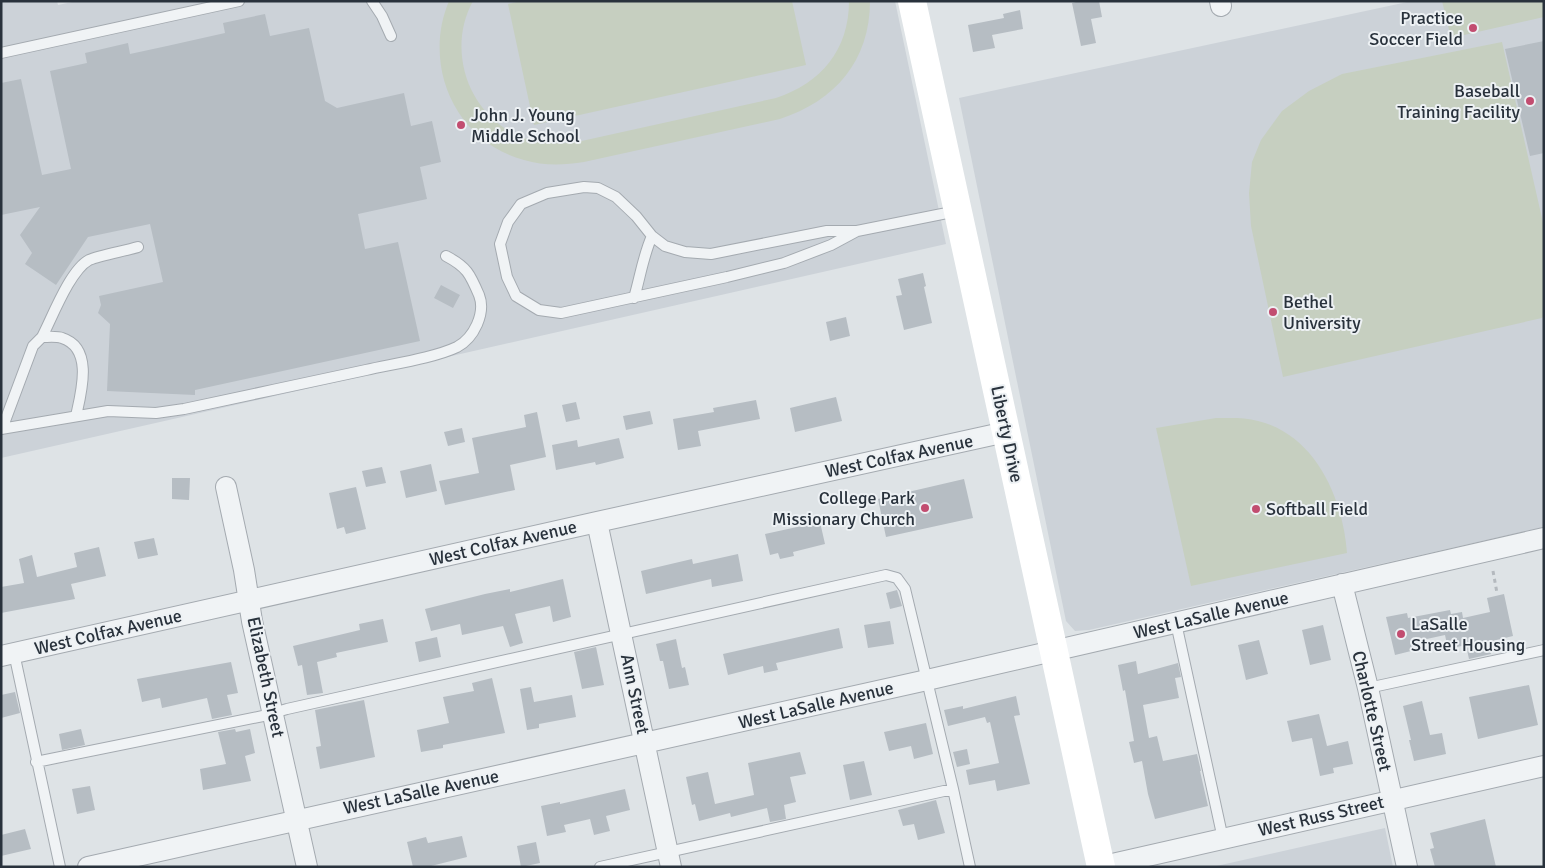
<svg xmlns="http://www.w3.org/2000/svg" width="1545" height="868" font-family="Signika,sans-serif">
	<rect width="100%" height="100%" fill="#dee3e6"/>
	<!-- built -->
	<path fill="#ccd2d8" d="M1,1h56l1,4 19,-4h818l51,243 -945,214z
		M1412,1h132v526l-455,103 -14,1 -9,-10 -107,-523z
		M1385,828l8,39h-181z"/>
	<!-- green -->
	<path fill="#c6cfc0" d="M449,1h24c-29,53 -1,123 58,139 16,4 30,4 46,2l199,-44c45,-15 73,-48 73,-97h21c0,60 -35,100 -90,118l-196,43c-20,3 -40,4 -60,-2 -69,-18 -102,-95 -75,-159z
		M521,1h271l14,64 -272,60 -26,-121z
		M1442,1h102v16l-93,21z
		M1502,42l42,185v88l-2,3 -259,59 -32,-151 -2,-33 3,-31 9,-22 21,-29 27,-20 33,-17z
		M1216,418c13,0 29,-1 42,3 58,14 85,78 89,132l-156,33 -35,-158z"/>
	<!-- building -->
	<path fill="#b6bdc3" d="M1080,1h19l3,16 -11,2 5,24 -15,3 -9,-43z
		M1020,10l3,19 -31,6 3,13 -22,4 -5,-27 36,-7 -1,-4z
		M265,14l5,22 39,-8 16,73 12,7 67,-15 7,33 21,-5 9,41 -21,5 7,32 -69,15 7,35 33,-7 22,99 -225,49v5l-88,-4 3,-67 -12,-11 3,-8 -2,-9 64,-14 -13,-58 -62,13 -32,48 -31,-21 7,-11 -12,-18 20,-28 -39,8v-132l20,-4 21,96 29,-6 -21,-98 37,-8 -2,-10 43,-10 2,11 37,-8 58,-13 -2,-10z
		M1544,41v112l-14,3 -25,-107z
		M923,273l3,13 -2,1 8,36 -28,7 -8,-34 6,-1 -4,-16z
		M441,285l19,10 -7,13 -19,-10z
		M846,317l4,19 -20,5 -4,-19z
		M836,397l6,24 -47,11 -5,-24z
		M756,400l4,19 -62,12 3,15 -23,4 -5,-31 41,-7 -1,-4z
		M576,402l4,17 -14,3 -4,-17z
		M650,411l3,13 -27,6 -3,-14z
		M537,412l9,45 -36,8 5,25 -70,15 -6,-24 40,-8 -7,-35 54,-11 -2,-12z
		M462,428l3,14 -17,4 -4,-14z
		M619,438l5,20 -28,7 -1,-3 -39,8 -4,-25 25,-5 1,7z
		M431,464l6,27 -31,7 -6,-27z
		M382,467l4,16 -20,4 -4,-16z
		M172,478h18l-1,22 -17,-1z
		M964,479l9,39 -87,19 -8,-38z
		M356,487l10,42 -20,5 -2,-7 -7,2 -8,-36z
		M820,522l5,22 -32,8 1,4 -14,3 -2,-6 -8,2 -5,-21z
		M154,538l4,17 -20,4 -4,-17z
		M99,547l7,29 -35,8 4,15 -74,14v-26l23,-4 -5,-24 13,-4 5,22 40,-10 -3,-14z
		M738,554l5,27 -31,6 -1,-8 -65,15 -5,-23 51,-12 1,5z
		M563,579l8,38 -18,5 -3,-16 -35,8 8,29 -13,4 -7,-21 -41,9 -2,-11 -29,7 -6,-22 60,-15 25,-5v3z
		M897,590l5,16 -12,3 -4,-16z
		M1504,594l9,42 -25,6 3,12 -22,5 -3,-14 -18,4 -3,-14 -32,7 2,8 -20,5 -9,-38 21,-4 1,5 42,-8 1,4 11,-2 1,6 27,-6 -3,-14z
		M383,619l5,23 -52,11 1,4 -20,5 6,31 -16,2 -5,-30 -4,1 -5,-20 67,-16 -1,-6z
		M890,621l4,23 -26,4 -4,-23z
		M1323,625l8,35 -21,5 -8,-35z
		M839,628l4,20 -67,15 2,7 -14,3 -1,-7 -35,9 -5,-21z
		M437,637l4,20 -22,5 -4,-20z
		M676,639l6,29 3,-1 4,18 -20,4 -6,-28h-3l-4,-17z
		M1259,640l9,34 -22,6 -8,-35z
		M596,647l8,38 -22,4 -8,-37z
		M1136,661l2,13 40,-11 3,14 -6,1 4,20 -36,7 6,33 8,-2 6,25 34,-7 4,17h-1l8,35 -53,13 -7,-25 -6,-33 -8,2 -5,-21 5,-1 -9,-51 -2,1 -5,-26z
		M231,662l7,31 -11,2 5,20 -20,4 -5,-21 -45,10 -2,-10 -18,4 -5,-23z
		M492,678l13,55 -62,12v3l-22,4 -4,-22 32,-7 -6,-26 31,-6 -2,-8z
		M1529,685l9,40 -60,14 -9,-42z
		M531,687l3,15 38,-7 4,22 -37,7v4l-12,2 -7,-41z
		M15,692l5,21 -19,5v-23z
		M1016,696l4,19 -6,1 16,68 -33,7 -2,-11 -26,5 -3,-15 33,-7 -9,-41 -3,1 -2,-6 -37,9 -4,-16 19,-4v3z
		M364,700l11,57 -55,12 -4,-22 5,-1 -6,-36z
		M1422,701l8,34 12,-2 4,21 -32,7 -5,-21h2l-8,-34z
		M1319,714l8,32 21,-5 5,23 -20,4 1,5 -14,3 -8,-38 -20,4 -5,-21z
		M926,723l7,31 -19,5 -3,-13 -22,5 -5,-19z
		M81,729l4,16 -23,5 -3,-16z
		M235,729l1,3 14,-3 5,24 -10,3 6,25 -48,9 -3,-21 26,-5 -8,-32z
		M967,749l3,15 -13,3 -4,-15z
		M800,752l6,22 -16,3 6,25 -12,3 2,14 -16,3 -3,-14 -36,9 -1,-4 -31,8 -4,-17 -3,1 -6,-28 22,-5 7,32 39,-9 -6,-32z
		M864,761l8,34 -22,5 -7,-35z
		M90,786l5,24 -18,4 -5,-25z
		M625,789l5,21 -24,6 4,15 -16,4 -4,-16 -26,6 2,7 -19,4 -6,-30 19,-4v2z
		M936,800l9,33 -27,7 -4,-16 -11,2 -5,-16z
		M1485,819l11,48h-61l-5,-18 4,-1 -4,-15z
		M25,829l6,20 -30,7v-21z
		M462,836l5,21 -40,10h-14l-6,-25 19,-5 2,6z
		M536,842l4,21 -19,4 -4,-21z"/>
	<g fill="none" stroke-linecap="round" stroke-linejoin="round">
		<defs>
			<path id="lane" d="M372,1l10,15 9,20
				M1,53l238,-52
				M857,231h-30l-116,23 -26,-2 -20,-6 -13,-10 -16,-20 -20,-19 -18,-9 -14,-1 -37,6 -26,11 -13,18 -8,22 7,33 9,19 23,14 22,3 166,-36 57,-14 47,-18 26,-14 100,-20
				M634,298c6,-20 9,-42 18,-62
				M42,337c10,-19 28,-67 47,-77 11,-5 36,-9 49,-13
				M1,429l107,-18 48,2 28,-4c61,-13 121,-26 182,-39 26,-6 68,-12 91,-23 17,-9 29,-34 22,-52 -9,-21 -12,-28 -33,-39
				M2,429l31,-83 9,-9c6,0 15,-1 20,1 32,10 19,55 14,78
				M1176,623l47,216
				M14,653l46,214
				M1368,688l176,-38
				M36,762l227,-46 24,-7 599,-134 11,3 8,11 48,200 17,78
				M600,867l353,-78"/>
			<path id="street" d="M1220,1l1,5
				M226,487l18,83 8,51 55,246
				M597,522l74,345
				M1342,584l26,104 39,179
				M1,656l596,-134 409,-90
				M88,867l839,-187 617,-142
				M1099,867l445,-101"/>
		</defs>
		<!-- lane casing -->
		<use href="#lane" stroke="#a4aab0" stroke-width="12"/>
		<!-- street casing -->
		<use href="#street" stroke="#a4aab0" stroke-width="22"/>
		<!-- path -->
		<path stroke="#b4b9be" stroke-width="3" stroke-dasharray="4 4" stroke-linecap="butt" d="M1493,571l4,22"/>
		<!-- lane -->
		<use href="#lane" stroke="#f0f3f5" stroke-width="10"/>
		<!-- street -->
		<use href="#street" stroke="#f0f3f5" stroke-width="20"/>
		<!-- secondary -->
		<path stroke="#fff" stroke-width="28" d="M912,1l189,866"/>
	</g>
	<!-- markers -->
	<g fill="#c24d70" stroke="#edf1f4" stroke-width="2">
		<circle cx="1473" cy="28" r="5"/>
		<circle cx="1530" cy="101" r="5"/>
		<circle cx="461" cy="125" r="5"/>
		<circle cx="1273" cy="312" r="5"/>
		<circle cx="925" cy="508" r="5"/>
		<circle cx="1256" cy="509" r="5"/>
		<circle cx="1401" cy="634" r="5"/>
	</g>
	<g text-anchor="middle" stroke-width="4" stroke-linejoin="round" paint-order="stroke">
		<!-- poi labels -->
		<g font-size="18" fill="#29323c" stroke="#edf1f4" text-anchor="start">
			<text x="1463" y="24" text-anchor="end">Practice<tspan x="1463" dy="21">Soccer Field</tspan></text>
			<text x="1520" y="97" text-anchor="end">Baseball<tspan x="1520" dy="21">Training Facility</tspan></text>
			<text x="471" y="121">John J. Young<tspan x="471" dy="21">Middle School</tspan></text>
			<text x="1283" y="308">Bethel<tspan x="1283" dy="21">University</tspan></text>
			<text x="915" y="504" text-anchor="end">College Park<tspan x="915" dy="21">Missionary Church</tspan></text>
			<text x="1266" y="515">Softball Field</text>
			<text x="1411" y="630">LaSalle<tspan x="1411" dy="21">Street Housing</tspan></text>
		</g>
		<!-- street labels -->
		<g font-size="18" fill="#29323c" stroke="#edf1f4">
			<text transform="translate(1007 434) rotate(78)" y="6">Liberty Drive</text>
			<text transform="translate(899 456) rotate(-12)" y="6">West Colfax Avenue</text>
			<text transform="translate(503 543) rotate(-13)" y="6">West Colfax Avenue</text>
			<text transform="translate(1211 615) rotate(-13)" y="6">West LaSalle Avenue</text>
			<text transform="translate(108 632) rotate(-13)" y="6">West Colfax Avenue</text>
			<text transform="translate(266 677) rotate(78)" y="6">Elizabeth Street</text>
			<text transform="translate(635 694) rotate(78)" y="6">Ann Street</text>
			<text transform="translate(816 705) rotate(-13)" y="6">West LaSalle Avenue</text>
			<text transform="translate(1372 711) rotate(77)" y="6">Charlotte Street</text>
			<text transform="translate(421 792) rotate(-12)" y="6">West LaSalle Avenue</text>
			<text transform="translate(1321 816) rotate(-13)" y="6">West Russ Street</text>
		</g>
	</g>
	<!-- border -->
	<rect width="1545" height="868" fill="none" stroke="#29323c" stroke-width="5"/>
</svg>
